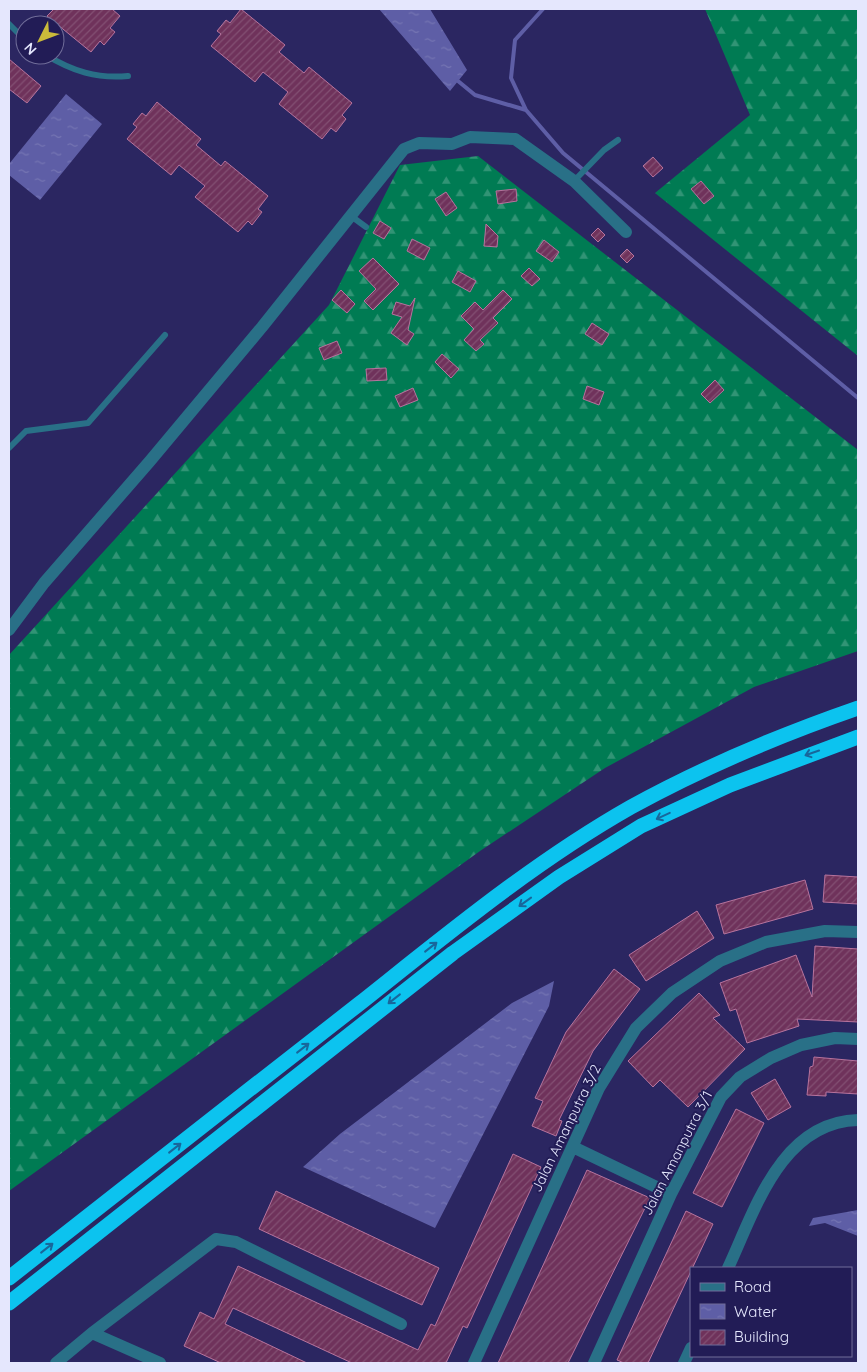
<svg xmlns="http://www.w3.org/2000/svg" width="867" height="1372" font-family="Quicksand,sans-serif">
	<defs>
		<pattern id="forest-firs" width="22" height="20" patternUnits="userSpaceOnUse" patternTransform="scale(1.25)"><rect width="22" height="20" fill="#007b53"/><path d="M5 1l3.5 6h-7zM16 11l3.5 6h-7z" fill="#319475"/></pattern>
		<pattern id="water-ripples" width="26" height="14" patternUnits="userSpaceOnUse" patternTransform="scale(1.25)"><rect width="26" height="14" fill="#5e5ea6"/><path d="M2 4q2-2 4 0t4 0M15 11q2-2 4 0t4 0" fill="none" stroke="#7575b3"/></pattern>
		<pattern id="building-hatch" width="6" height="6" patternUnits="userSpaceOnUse" patternTransform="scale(1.25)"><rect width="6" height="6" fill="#6f325b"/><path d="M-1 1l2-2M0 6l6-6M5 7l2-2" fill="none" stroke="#835073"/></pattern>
	</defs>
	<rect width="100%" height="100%" fill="#2b2661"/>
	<!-- forest -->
	<path fill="url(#forest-firs)" d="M705,9h153v347l-203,-163 95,-78z
		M478,156l380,294v201l-104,36 -149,81 -125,83 -471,340v-536l320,-350 71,-140z"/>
	<!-- water -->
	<path fill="url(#water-ripples)" d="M379,9h51l37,61 -17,21z
		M66,94l36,30 -62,76 -31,-25v-11z
		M554,981l-5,25 -114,222 -132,-61 37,-33 172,-131z
		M858,1210v26l-33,-13 -16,3 4,-8z"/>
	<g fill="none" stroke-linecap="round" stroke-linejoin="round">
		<!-- stream -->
		<path stroke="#5e5ea6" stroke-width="4" d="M458,81l17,14 51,15 37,43 295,245
			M526,110l-15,-32 4,-38 28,-31"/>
	</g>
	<!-- building -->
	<path fill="url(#building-hatch)" stroke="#b7739d" d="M54,9h58l8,7 -10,12 5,4 -11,13 -4,-4 -9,11 -44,-36z
		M241,9l44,36 -6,7 25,21 5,-6 43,36 -10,12 4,4 -10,13 -5,-4 -9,11 -43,-35 9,-12 -25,-20 -8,10 -44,-36 10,-12 -4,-3 9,-11 4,3z
		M9,59l32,27 -14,17 -18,-14z
		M157,102l44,37 -5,6 25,21 4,-5 43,35 -10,13 4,3 -10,13 -4,-4 -10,11 -43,-35 10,-11 -26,-21 -8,10 -44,-36 10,-12 -4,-3 9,-11 4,3z
		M653,157l10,11 -10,9 -10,-11z
		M701,181l13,15 -10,8 -13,-15z
		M516,189l1,12 -19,3 -2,-13z
		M446,192l11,16 -11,8 -11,-17z
		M380,221l11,7 -7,11 -11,-6z
		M486,224l12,12 -1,11 -13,-1z
		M598,228l7,7 -7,7 -7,-7z
		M412,239l18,9 -6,12 -17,-9z
		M544,240l15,12 -7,10 -16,-11z
		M627,249l7,7 -7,7 -7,-7z
		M373,258l26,26 -26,26 -9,-9 12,-12 -17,-18z
		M529,268l11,11 -8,7 -11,-10z
		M458,271l18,10 -6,11 -18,-10z
		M341,290l14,14 -8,9 -15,-13z
		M503,290l9,9 -19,19 5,5 -18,17 4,4 -8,7 -12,-11 10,-11 -13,-13 14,-14 8,8z
		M415,298l-7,32 6,4 -7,11 -16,-12 11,-16 -10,-3 4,-12 14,4z
		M592,323l17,11 -7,11 -17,-11z
		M337,341l5,12 -18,7 -5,-12z
		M442,354l17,15 -8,9 -16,-16z
		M386,368l1,12 -20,1 -1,-12z
		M715,380l9,10 -14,13 -9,-9z
		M587,386l17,6 -5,13 -16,-6z
		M413,388l5,12 -18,7 -5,-11z
		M825,875l33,2v27l-35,-2z
		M805,880l8,29 -89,25 -8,-29z
		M697,911l17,27 -68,43 -17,-26z
		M815,946l43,3v73l-61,-3 2,7 -52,17 -11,-34 -6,2 -10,-28 76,-28 16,42z
		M614,969l26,20 -47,62 -34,69 3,1 -6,15 -24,-10 11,-25 -8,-3 31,-66z
		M699,993l21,22 -7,3 32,31 -57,58 -28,-27 -7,7 -25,-26z
		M814,1057l44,4v33l-32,-2v4l-19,-1 3,-28 3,-1z
		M775,1079l16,28 -23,13 -17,-27z
		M736,1109l28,14 -42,84 -29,-14z
		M513,1154l28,13 -74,161 -4,-2 -17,37h-94l-119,-55 -8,16 82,39h-86l-37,-17 16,-34 14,7 24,-53 180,84 13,-26 4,2z
		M587,1170l63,28 -82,165h-70z
		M276,1191l163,77 -17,37 -163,-76z
		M686,1211l27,13 -65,139h-24l-7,-3z"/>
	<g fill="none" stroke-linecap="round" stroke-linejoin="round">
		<!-- lane -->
		<path stroke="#297087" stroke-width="6" d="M9,24l16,16
			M46,55c26,16 51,24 82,21
			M574,181l30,-31 14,-10
			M351,216l15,11
			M9,448l17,-17 62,-8 77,-88"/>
		<!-- street -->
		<path stroke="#297087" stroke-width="12" d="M9,630l35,-47 106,-122 112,-134 142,-178 15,-6 33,1 18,-7 45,2 59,42 52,51
			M573,1147l98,47
			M728,1268c27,-58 53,-146 130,-148
			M92,1333l68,30
			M56,1363l36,-30 124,-94 20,3 165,82
			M474,1363l125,-275 37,-60 36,-35 48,-32 46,-19 59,-11 33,1
			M594,1363l77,-169 50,-97 19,-20 31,-19 30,-13 34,-7 23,1
			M684,1363l7,-15"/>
		<!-- highway -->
		<path stroke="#0cc3ef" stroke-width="15" d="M9,1278c116,-91 233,-183 350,-274 87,-69 175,-142 272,-197 73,-40 149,-72 227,-99
			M9,1303l444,-350 106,-76 82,-51 89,-41 128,-48"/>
	</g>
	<!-- one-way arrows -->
	<defs><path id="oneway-shaft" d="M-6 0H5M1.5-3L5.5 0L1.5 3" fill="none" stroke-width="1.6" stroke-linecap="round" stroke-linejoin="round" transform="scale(1.25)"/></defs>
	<g stroke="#18679b">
		<use href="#oneway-shaft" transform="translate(812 753) rotate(161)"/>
		<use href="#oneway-shaft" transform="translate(663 816) rotate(155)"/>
		<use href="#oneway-shaft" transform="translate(525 902) rotate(144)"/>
		<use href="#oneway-shaft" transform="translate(431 947) rotate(-38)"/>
		<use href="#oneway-shaft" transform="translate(394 999) rotate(142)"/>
		<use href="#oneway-shaft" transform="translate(303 1048) rotate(-38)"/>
		<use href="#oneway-shaft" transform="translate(175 1148) rotate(-38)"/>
		<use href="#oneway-shaft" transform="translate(47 1248) rotate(-38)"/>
	</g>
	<g text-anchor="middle" stroke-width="4" stroke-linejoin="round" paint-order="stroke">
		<!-- street labels -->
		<g font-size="14" fill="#e5e7fd" stroke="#221c56">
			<text transform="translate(566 1128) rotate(-64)" y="5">Jalan Amanputra 3/2</text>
			<text transform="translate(677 1153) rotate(-63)" y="5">Jalan Amanputra 3/1</text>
		</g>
	</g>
	<!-- border -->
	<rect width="867" height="1372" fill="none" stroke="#e5e7fd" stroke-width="20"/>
	<!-- legend -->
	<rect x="690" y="1267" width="162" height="90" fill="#221c56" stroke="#706d99"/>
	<rect x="700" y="1283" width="25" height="8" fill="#297087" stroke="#706d99"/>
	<text x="734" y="1292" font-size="15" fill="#e5e7fd">Road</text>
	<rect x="700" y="1304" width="25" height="15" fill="url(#water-ripples)" stroke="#706d99"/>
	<text x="734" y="1317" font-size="15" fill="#e5e7fd">Water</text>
	<rect x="700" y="1330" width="25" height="15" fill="url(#building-hatch)" stroke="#706d99"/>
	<text x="734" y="1342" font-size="15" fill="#e5e7fd">Building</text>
	<!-- north arrow -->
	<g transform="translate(40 40) rotate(228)"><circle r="24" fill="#221c56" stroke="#706d99"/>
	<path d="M0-4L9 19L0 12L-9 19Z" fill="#caba3a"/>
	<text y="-8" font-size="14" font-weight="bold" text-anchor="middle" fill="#e5e7fd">N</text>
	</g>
</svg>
